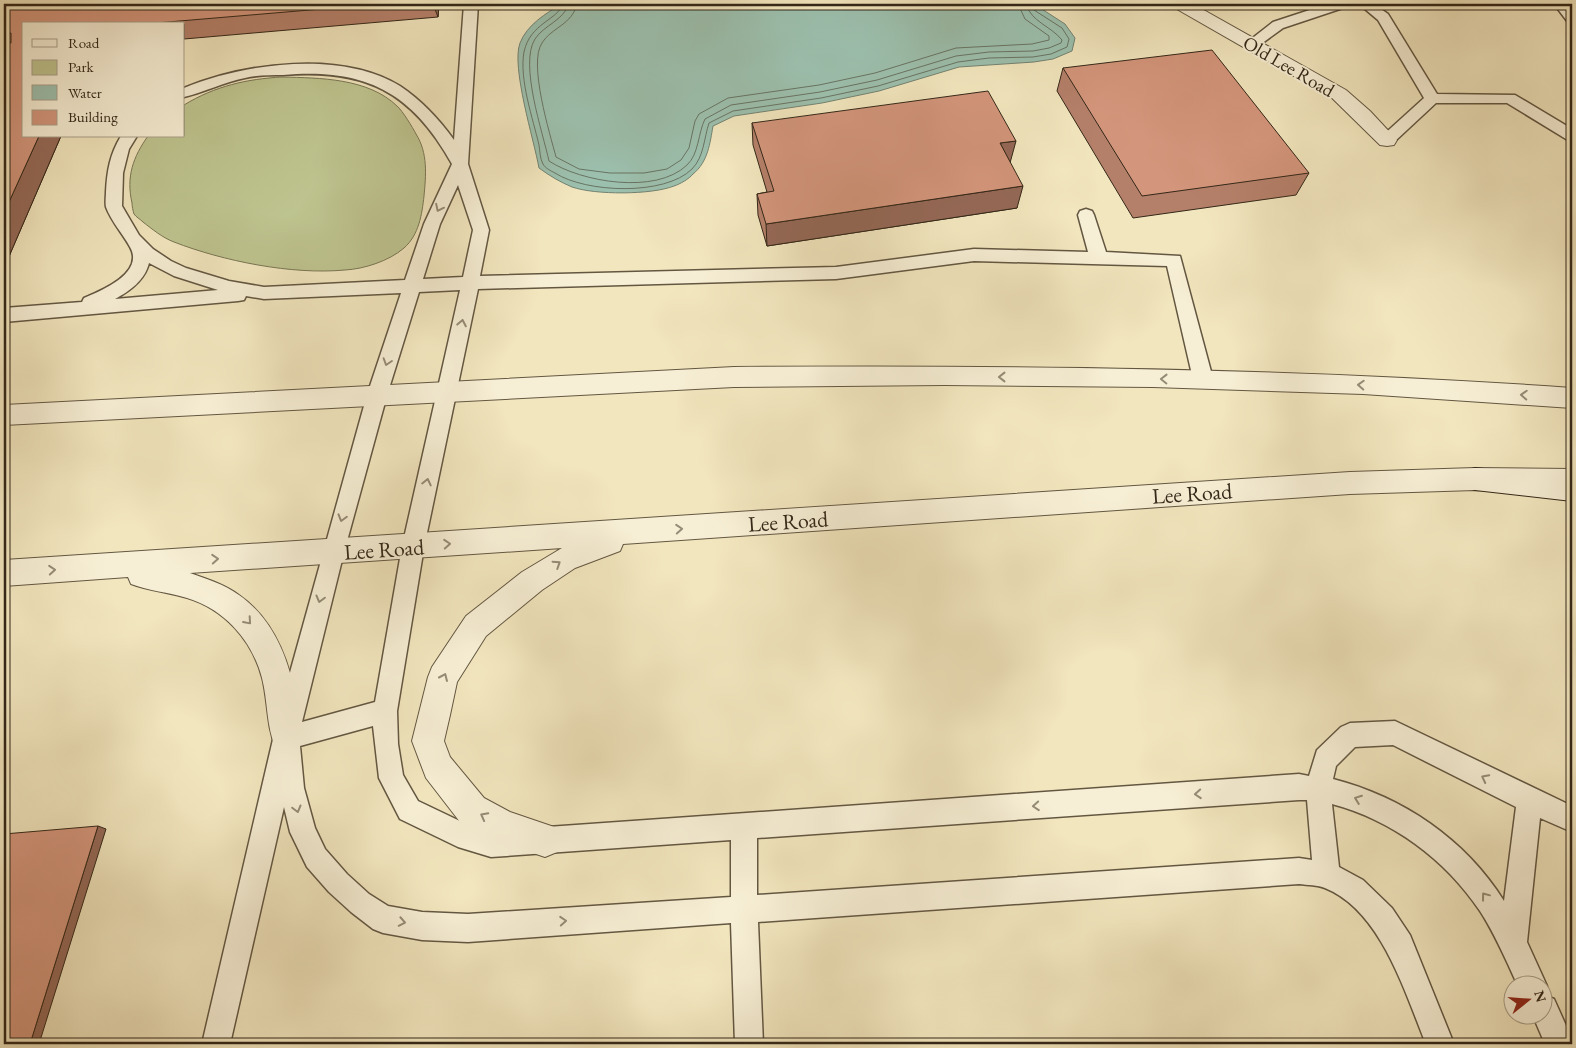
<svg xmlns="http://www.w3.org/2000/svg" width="1576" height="1048" font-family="'EB Garamond',serif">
	<rect width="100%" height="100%" fill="#f2e6be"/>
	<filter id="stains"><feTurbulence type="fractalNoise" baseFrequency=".004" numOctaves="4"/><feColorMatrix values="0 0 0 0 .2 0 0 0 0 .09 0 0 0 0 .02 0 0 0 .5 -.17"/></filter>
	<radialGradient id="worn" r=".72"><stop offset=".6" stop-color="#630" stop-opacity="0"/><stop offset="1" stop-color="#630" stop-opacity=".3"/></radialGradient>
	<!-- green -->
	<path fill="#bec48f" stroke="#787654" d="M282,77c38,1 86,1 115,29 5,4 16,22 19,28 12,19 10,41 8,62 -2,18 -5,39 -20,52 -15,13 -40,21 -59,22 -53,5 -122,-9 -171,-28 -11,-4 -22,-13 -31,-20 -3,-3 -7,-5 -9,-8 -1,-3 -2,-8 -2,-11 -6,-26 1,-46 16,-67h36v-31c31,-19 63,-26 98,-28z"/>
	<!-- water -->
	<path fill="#9cc0ae" stroke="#728372" d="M562,4h472l31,20 10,14 -3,13 -19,8 -19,3 -75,5 -80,24 -57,12 -88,13 -21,10c-3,17 -5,36 -20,48 -4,5 -13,10 -19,12 -23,9 -79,9 -102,1 -12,-5 -22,-11 -33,-19 -5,-28 -28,-101 -19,-125 7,-18 26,-30 42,-39z"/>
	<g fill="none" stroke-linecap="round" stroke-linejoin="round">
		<!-- shore -->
		<path stroke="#687463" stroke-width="1" d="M563,4c-5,16 -33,19 -39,48 -5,27 9,67 15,93 1,6 1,14 4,19 2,4 8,7 12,9 31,20 110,23 137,-4 12,-12 12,-31 17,-46l24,-12 88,-13 57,-12 80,-24 31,-4 44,-1 18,-3 16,-7 2,-8 -7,-11 -28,-18 -2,-6
			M569,4c-6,17 -25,21 -34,35 -16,25 8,94 14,122 32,21 107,34 138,4 12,-11 11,-32 18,-46l26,-14 89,-13 57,-12 79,-24 33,-4 44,-1 16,-3 12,-5 1,-3c-11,-14 -31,-18 -36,-36
			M577,4c-5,21 -25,23 -35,39 -14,20 8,91 14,114l23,12 31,4h34l23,-4 14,-9 8,-12 6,-27 4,-7 29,-16 91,-13 56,-12 81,-25 76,-4 17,-4v-4l-24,-17 -7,-15"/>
		<defs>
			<path id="service" d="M464,4h14l-10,160 21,66 -9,46 356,-9 138,-18 114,3 -10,-37 2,-4 6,-2 6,2 2,4 12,37 74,4 33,123 -3,5 -7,2 -7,-2 -3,-5 -26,-113 -193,-5 -138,18 -358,10 -54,258 -27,164 1,33 5,31 15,26 44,21 29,9 808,-57 10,2 8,-26 24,-23 9,-4 45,-2 177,85v26l-32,-14 -13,124 20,44 -3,8v-8h-26c-12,-26 -23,-52 -38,-75 -35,-52 -88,-91 -148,-107l7,63 24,13 29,28 18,27 44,109h-28c-21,-51 -45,-134 -101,-156 -7,-3 -18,-3 -26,-4l-541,38 5,122h-28l-4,-121 -263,19 -46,-2 -39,-7 -10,-4 -22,-17 -22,-20 -22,-25 -17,-35 -6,-25 -54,237h-28l79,-339 86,-310 34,-102 -137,6 -18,-3 -2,4 -6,1 -234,21v-14l78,-6 2,-4c17,-7 61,-25 46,-51 -7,-13 -19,-26 -24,-40 -1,-4 0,-11 0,-15 1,-21 4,-38 15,-56h16l-8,13 -6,24 -1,33 17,29 14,14 18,12 15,7 43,13 35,6 141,-7 19,-56 28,-60c-40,-72 -87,-96 -169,-89 -12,0 -25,0 -38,3 -21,4 -40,14 -61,19v-9c61,-25 157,-38 216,-2 21,14 39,33 54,54zM458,185l15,45 -10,47 -40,2 17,-55zM149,263l25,13 44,14 -103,9c15,-8 30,-19 34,-36zM460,290l-58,257 -27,155 -73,20 42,-170 43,-157 32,-103zM373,726l6,52 21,41 58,28 33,10 240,-17v57l-263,17 -46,-2 -34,-6 -19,-12 -22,-20 -22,-25 -10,-21 -11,-40 -4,-42zM1393,745l123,62 -12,94c-39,-62 -101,-104 -171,-122l3,-13 19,-19zM1299,800h8l5,60 -13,-2 -542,37v-57z
				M1328,4h20l-2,3 -63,21 -26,19h-10l-2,-3 28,-22z
				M1359,4h15l14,10 49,80 78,1 57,34v12l-6,-2 -59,-36h-71l-43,40h-12l-2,-3 2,-3 43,-39 -46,-78z
				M1554,4h14l4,5v13l-5,-1z
				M1544,995l10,4 18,40v5h-27l-12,-28h11z"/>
			<path id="minor" d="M1172,4h21l153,86 24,21 27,29 -3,5 -7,1 -7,-1 -48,-47 -157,-90z"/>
			<path id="tertiary" d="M734,367c280,-2 559,1 838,21v20l-209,-14 -210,-7 -209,-2 -210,2 -730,38v-20z
				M1475,468l97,1v22l-97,-1 -125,4 -727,50 -3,7 -45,17 -33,22 -56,46 -29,46 -7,33 -6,26 6,16 34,41 26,14 47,16 5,12 -5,12 -12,5 -53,-18 -32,-17 -34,-44 -14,-37 16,-64 4,-10 34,-51 56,-44 40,-24 -372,25c17,6 34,11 49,22 36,25 51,67 58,109 1,10 7,25 6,34 -1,4 -4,8 -5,11l-11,5 -11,-5c-10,-23 -8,-48 -14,-71 -10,-38 -38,-69 -75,-80 -19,-6 -38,-7 -56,-14l-3,-7 -124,9v-26l1346,-88z"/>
			<path id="secondary" d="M1475,468l97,11v22l-97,-11 -9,-3 -4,-8 4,-8z"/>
		</defs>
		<!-- service casing -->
		<use href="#service" stroke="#635742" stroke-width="3"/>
		<!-- minor casing -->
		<use href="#minor" stroke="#635742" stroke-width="2"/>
		<!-- tertiary casing -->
		<use href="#tertiary" stroke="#635742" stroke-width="2"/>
		<!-- secondary casing -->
		<use href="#secondary" stroke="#332718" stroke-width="2"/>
		<!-- service -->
		<use href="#service" fill="#f7efd5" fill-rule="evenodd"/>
		<!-- minor -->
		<use href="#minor" fill="#f7efd5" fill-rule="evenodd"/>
		<!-- tertiary -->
		<use href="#tertiary" fill="#f7efd5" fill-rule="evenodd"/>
		<!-- secondary -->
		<use href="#secondary" fill="#f7efd5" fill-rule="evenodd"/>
	</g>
	<!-- wall -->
	<path fill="#b5806a" stroke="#332718" d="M4,4h435l-1,13 -254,22v-15h-160l37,112 -57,132z
		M1063,68l246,105 -13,22 -163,23 -76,-127z
		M752,123l258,40 7,45 -250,38 -9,-31 -1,-21 10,-2 -14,-47z"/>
	<!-- shaded-wall -->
	<path fill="#946856" stroke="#332718" d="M433,4h6l-1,13z
		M39,136h22l-57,132v-55z
		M1016,141l-6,22 -10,-20z
		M1023,186l-6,22 -250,38 -1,-22z
		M98,826l8,3 -67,215h-9z"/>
	<!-- building -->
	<path fill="#d3957b" stroke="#332718" d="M4,4h377l-237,20h-120v112h15l-35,77v-169l7,-1v-10h-7z
		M1212,50l97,123 -167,23 -79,-128z
		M988,91l28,50 -16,2 23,43 -257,38 -9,-30 17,-3 -22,-68z
		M98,826l-68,218h-26v-210z"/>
	<!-- one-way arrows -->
	<defs><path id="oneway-chevron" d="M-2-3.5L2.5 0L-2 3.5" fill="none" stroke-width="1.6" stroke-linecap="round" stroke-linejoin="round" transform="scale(1.25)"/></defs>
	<g stroke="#958b76">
		<use href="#oneway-chevron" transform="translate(439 208) rotate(116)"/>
		<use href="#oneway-chevron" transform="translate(462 323) rotate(-79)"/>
		<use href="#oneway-chevron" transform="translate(387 362) rotate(108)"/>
		<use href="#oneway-chevron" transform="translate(1002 377) rotate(-180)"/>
		<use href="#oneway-chevron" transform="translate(1164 379) rotate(-179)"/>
		<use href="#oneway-chevron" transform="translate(1361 385) rotate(-177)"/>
		<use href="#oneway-chevron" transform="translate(1524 395) rotate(-177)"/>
		<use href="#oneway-chevron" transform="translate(427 482) rotate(-77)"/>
		<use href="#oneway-chevron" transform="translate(342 518) rotate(106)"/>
		<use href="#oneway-chevron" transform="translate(679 529) rotate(-4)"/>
		<use href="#oneway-chevron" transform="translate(447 544) rotate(-4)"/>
		<use href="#oneway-chevron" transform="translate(215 559) rotate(-4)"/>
		<use href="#oneway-chevron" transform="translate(557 564) rotate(-33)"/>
		<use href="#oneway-chevron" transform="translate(52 570) rotate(-4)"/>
		<use href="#oneway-chevron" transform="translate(320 599) rotate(105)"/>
		<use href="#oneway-chevron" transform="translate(248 621) rotate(49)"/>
		<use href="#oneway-chevron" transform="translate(444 677) rotate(-66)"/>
		<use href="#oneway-chevron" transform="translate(1485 778) rotate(-153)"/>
		<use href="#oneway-chevron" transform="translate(1198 794) rotate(176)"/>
		<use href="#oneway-chevron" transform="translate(1358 799) rotate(-159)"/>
		<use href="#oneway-chevron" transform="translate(1036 806) rotate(176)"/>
		<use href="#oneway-chevron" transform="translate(297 809) rotate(75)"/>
		<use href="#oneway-chevron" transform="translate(484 816) rotate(-152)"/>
		<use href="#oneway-chevron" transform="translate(1485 896) rotate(-127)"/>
		<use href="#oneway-chevron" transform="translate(563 921) rotate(-4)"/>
		<use href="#oneway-chevron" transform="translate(402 922) rotate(11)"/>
	</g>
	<g text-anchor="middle" stroke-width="4" stroke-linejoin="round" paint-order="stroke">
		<!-- far-street labels -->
		<g font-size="19" fill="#332718" stroke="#f7efd5">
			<text transform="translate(1289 66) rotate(30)" y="7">Old Lee Road</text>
		</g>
		<!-- street labels -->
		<g font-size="22" fill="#332718" stroke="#f7efd5">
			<text transform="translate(1192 493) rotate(-4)" y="8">Lee Road</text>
			<text transform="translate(788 521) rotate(-4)" y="8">Lee Road</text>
			<text transform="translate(384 549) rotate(-4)" y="8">Lee Road</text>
		</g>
	</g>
	<!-- margin -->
	<rect width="1576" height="1048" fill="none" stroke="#f2e6be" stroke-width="20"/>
	<rect x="5" y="5" width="1566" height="1038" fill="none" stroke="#332718" stroke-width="2.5"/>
	<rect x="10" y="10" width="1556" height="1028" fill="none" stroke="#332718"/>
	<!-- legend -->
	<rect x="22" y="22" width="162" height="115" fill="#f7efd5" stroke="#a99f89"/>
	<rect x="32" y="39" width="25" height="8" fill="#f7efd5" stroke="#a99f89"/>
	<text x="68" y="48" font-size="15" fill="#332718">Road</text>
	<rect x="32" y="60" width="25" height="15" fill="#bec48f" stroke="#a99f89"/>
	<text x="68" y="72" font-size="15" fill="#332718">Park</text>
	<rect x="32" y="85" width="25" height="15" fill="#9cc0ae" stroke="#a99f89"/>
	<text x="68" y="98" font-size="15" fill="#332718">Water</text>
	<rect x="32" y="110" width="25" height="15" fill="#d3957b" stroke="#a99f89"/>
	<text x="68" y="122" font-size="15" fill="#332718">Building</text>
	<!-- north arrow -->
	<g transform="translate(1528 1000) rotate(73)"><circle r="24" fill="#f7efd5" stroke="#a99f89"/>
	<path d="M0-4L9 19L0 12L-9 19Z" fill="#8f2418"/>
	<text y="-8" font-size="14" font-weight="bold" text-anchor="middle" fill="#332718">N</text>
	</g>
	<rect width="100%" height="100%" filter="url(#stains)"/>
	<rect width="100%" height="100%" fill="url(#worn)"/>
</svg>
